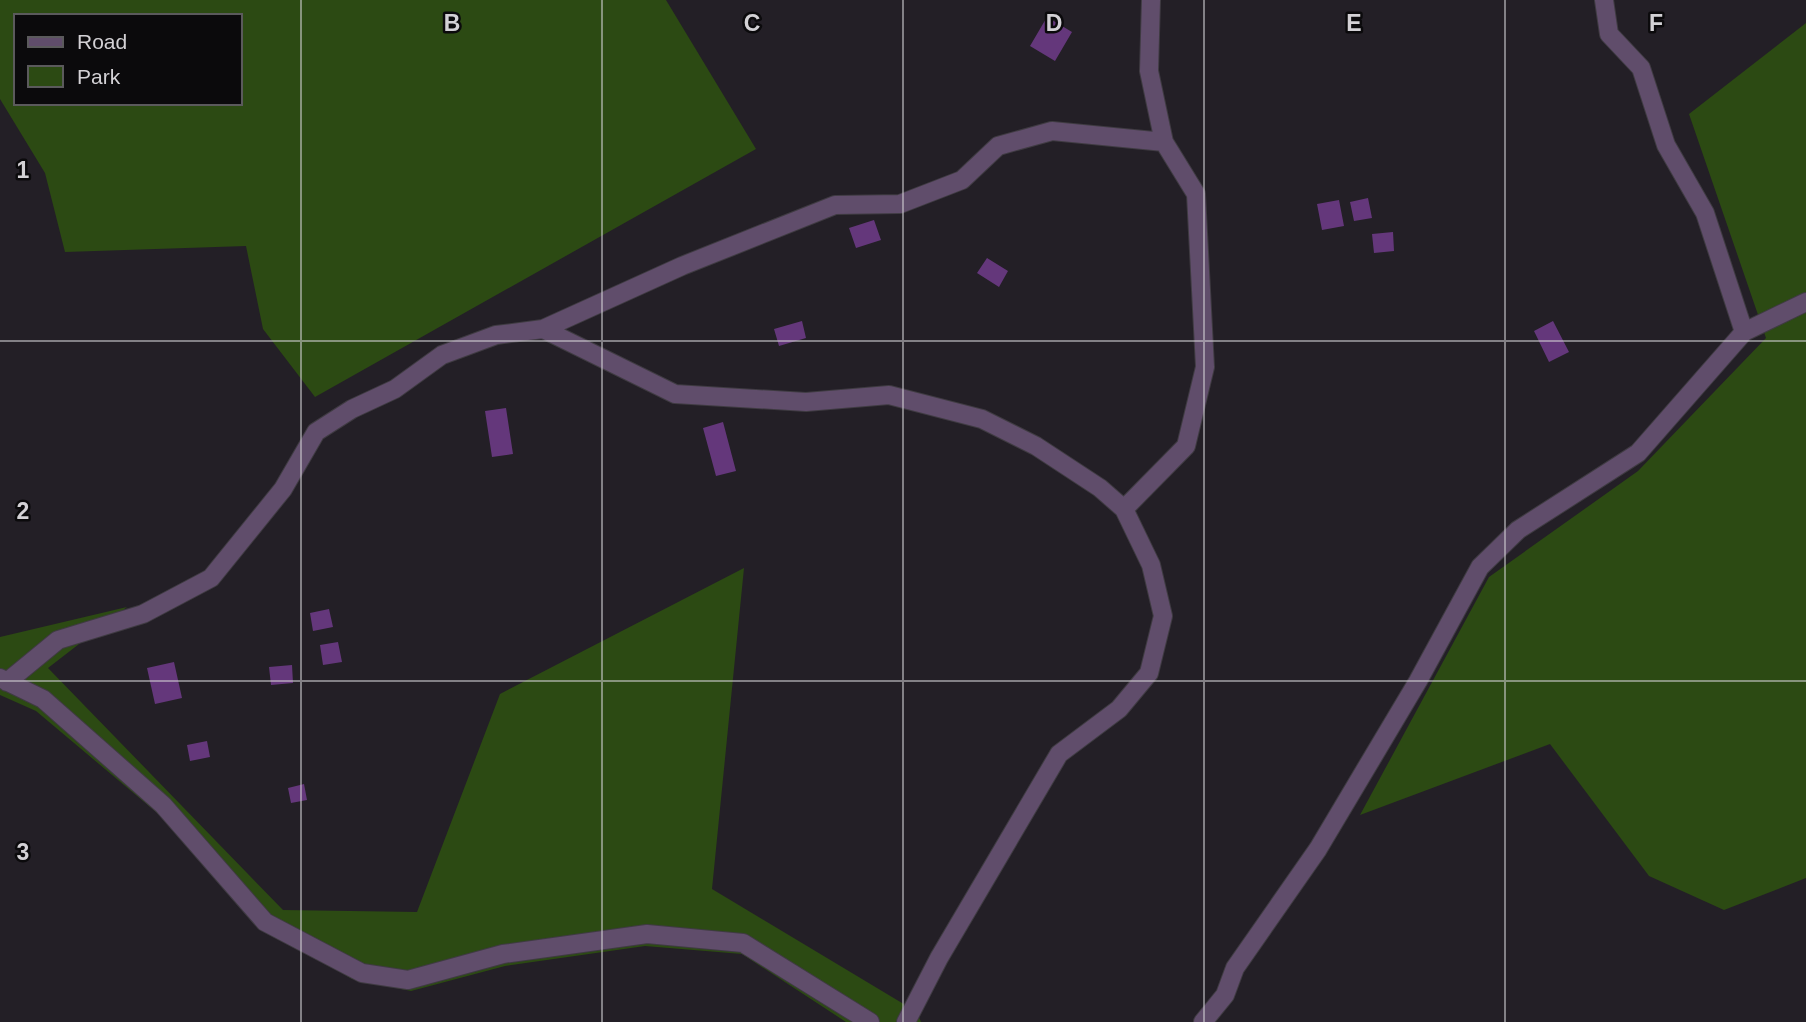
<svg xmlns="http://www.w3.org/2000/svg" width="1806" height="1022" font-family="Helvetica,sans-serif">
	<rect width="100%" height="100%" fill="#231f26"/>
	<!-- green -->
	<path fill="#2c4a13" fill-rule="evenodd" d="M0,0h666l90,149 -441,248 -52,-68 -17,-83 -181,6 -20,-79 -45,-74zM16,16h224v87h-224z
		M1806,23v855l-82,32 -75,-34 -99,-132 -190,71 129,-238 149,-106 128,-133 -77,-224z
		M744,568l-32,321 205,123 4,10h-75l-104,-68 -97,-8 -140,20 -94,25 -59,-12 -98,-58 -92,-104 -126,-106 -36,-16v-58l127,-30 -79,61 235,242 134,2 83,-218z"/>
	<!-- building -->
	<path fill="#64377b" d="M1047,17l25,15 -17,29 -25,-15z
		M1368,198l4,20 -18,3 -4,-19z
		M1339,200l5,26 -22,4 -5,-26z
		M874,220l7,20 -25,8 -7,-20z
		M1393,232l1,19 -20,2 -2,-19z
		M987,258l21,13 -9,16 -22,-14z
		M802,321l4,17 -27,8 -5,-17z
		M1553,321l16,31 -20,10 -15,-31z
		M506,408l7,46 -21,3 -7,-46z
		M723,422l13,49 -20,5 -13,-48z
		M329,609l4,18 -20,4 -3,-18z
		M338,642l4,20 -19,3 -3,-20z
		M174,662l8,36 -27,6 -8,-36z
		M292,665l1,18 -22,2 -2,-18z
		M207,741l3,16 -20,4 -3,-16z
		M304,784l3,16 -16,3 -3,-15z"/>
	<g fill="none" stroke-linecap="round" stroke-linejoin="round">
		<defs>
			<path id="minor" d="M1604,0l5,34 32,34 25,77 39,68 39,119
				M543,329l139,-63 153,-61 65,-1 62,-24 36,-34 54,-15 112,11
				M1124,509l62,-63 19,-79 -9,-173 -32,-52 -15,-71 2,-71
				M0,678l43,21 120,106 102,117 97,51 46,7 95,-26 144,-20 96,9 127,79
				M7,682l51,-42 85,-26 68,-36 72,-89 33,-57 36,-23 43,-20 47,-34 54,-20 47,-6 132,65 131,8 83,-7 93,24 54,27 64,42 24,21 27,56 12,51 -14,57 -30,36 -60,45 -120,204 -33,64
				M1203,1022l22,-27 10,-27 83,-119 100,-168 62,-114 38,-37 120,-77 106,-121 62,-30"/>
		</defs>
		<!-- minor casing -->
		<use href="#minor" stroke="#3f3b42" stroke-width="20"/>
		<!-- minor -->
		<use href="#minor" stroke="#604d6b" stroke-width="18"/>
	</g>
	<!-- grid -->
	<path fill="none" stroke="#d3d1d5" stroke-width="2" stroke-opacity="0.55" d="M301,0v1022M602,0v1022M903,0v1022M1204,0v1022M1505,0v1022M0,341h1806M0,681h1806"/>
	<g font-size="23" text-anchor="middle" font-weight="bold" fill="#d3d1d5" stroke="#0b0a0c" stroke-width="5" stroke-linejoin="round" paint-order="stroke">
		<text x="452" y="31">B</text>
		<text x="752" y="31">C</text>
		<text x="1054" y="31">D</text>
		<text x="1354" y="31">E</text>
		<text x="1656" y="31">F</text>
		<text x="23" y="178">1</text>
		<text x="23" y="519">2</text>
		<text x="23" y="860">3</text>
	</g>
	<!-- legend -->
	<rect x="14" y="14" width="228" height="91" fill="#0b0a0c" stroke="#5b5a5c" stroke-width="2"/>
	<rect x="28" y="37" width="35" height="10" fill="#604d6b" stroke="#5b5a5c" stroke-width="2"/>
	<text x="77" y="49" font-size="21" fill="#d3d1d5">Road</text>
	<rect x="28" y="66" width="35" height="21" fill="#2c4a13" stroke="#5b5a5c" stroke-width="2"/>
	<text x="77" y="84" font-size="21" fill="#d3d1d5">Park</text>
</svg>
